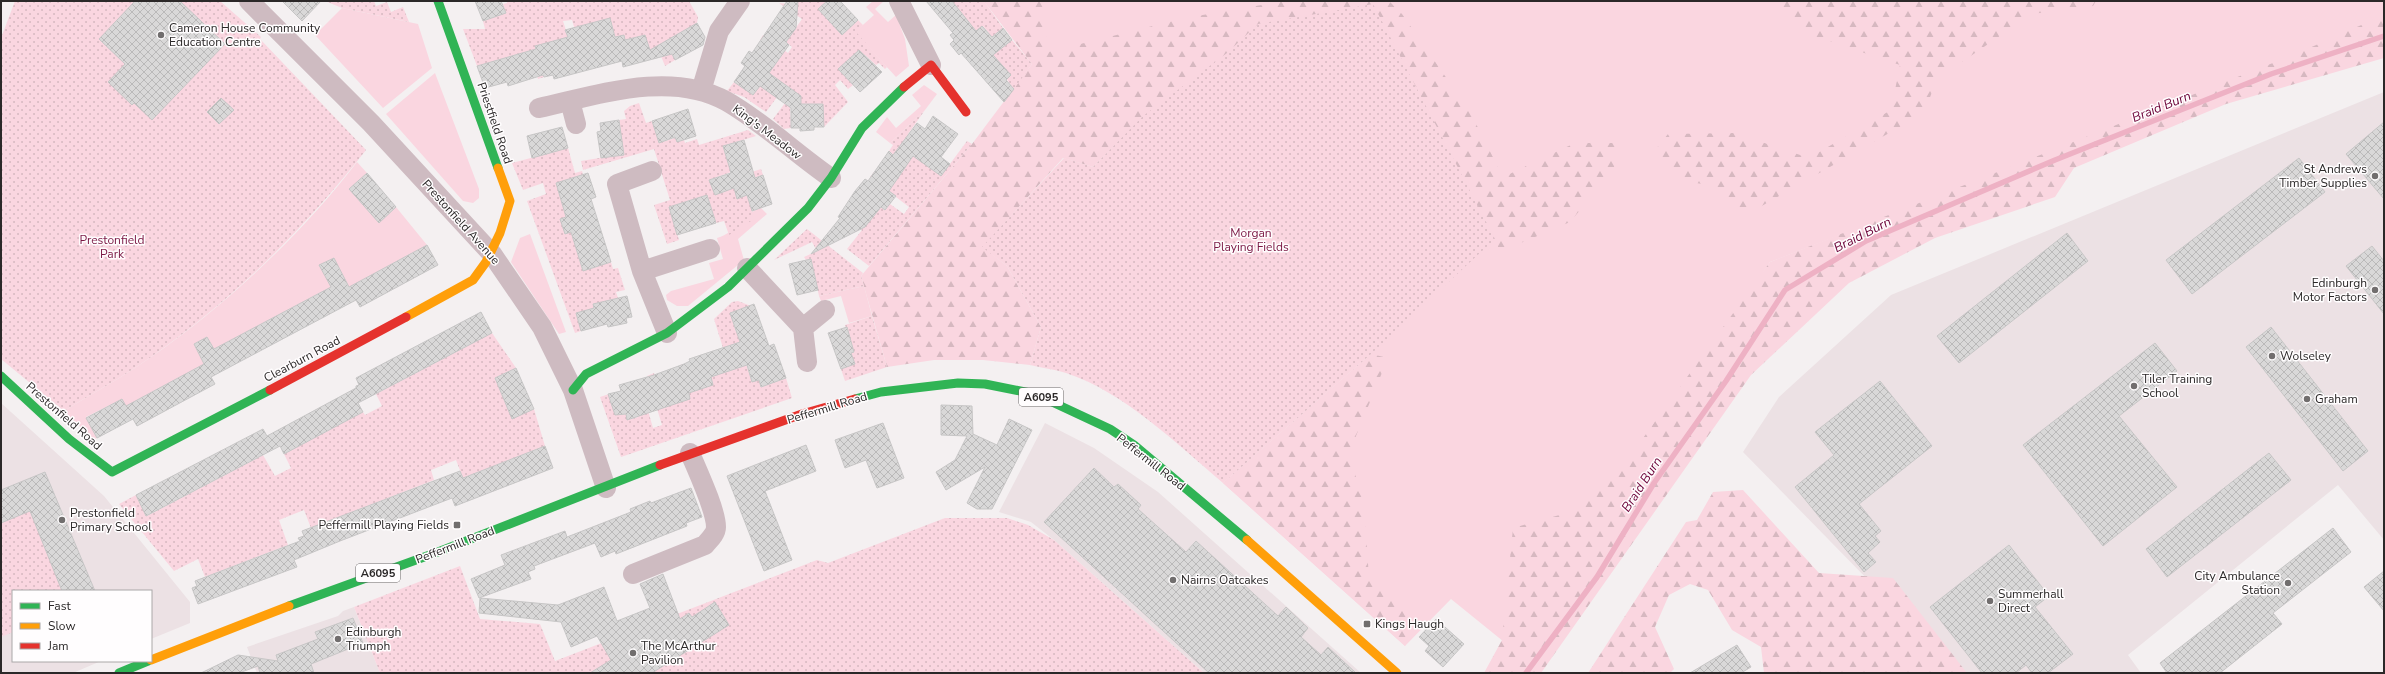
<svg xmlns="http://www.w3.org/2000/svg" width="2385" height="674" font-family="'Nunito Sans',sans-serif">
	<defs>
		<pattern id="forest-firs" width="22" height="20" patternUnits="userSpaceOnUse"><rect width="22" height="20" fill="#fad6e0"/><path d="M5 1l3.5 6h-7zM16 11l3.5 6h-7z" fill="#d6b8c0"/></pattern>
		<pattern id="park-dots" width="8" height="8" patternUnits="userSpaceOnUse"><rect width="8" height="8" fill="#fad6e0"/><path d="M2 2h.1M6 6h.1" fill="none" stroke="#d6b8c0" stroke-width="1.8" stroke-linecap="round"/></pattern>
		<pattern id="building-cross-hatch" width="8" height="8" patternUnits="userSpaceOnUse"><rect width="8" height="8" fill="#d9d8d8"/><path d="M0 0l8 8M0 8l8-8" fill="none" stroke="#bab9b9"/></pattern>
	</defs>
	<rect width="100%" height="100%" fill="#f4f0f1"/>
	<!-- built -->
	<path fill="#ece1e4" d="M2384,92v448l-46,-55 -210,170 13,18h-182l-216,-221 36,-55 112,-102z
		M1,403l103,93 86,106v21l-39,16v-48h-138v70h88l-28,12h-72z
		M1045,423l49,25 64,44 203,181h-157l-150,-133 -23,-18 -32,-10z
		M354,607l26,66h-123l-10,-26 91,-31 5,-5z"/>
	<!-- grass -->
	<path fill="#fad6e0" d="M873,1h11l-9,8 13,13 8,-7 9,24 4,27 -13,11 -41,-45 19,-17 -8,-8z
		M984,1h1400v24l-614,237 -256,388 -63,-51 -46,47 -182,-163 148,-129 -339,-290z
		M342,8l76,16 14,44 -49,40 -68,-73z
		M435,73l44,116v9l-6,5 -10,-2 -77,-87z
		M924,85l13,9 -12,16 -35,33 -14,-11 11,-15 9,11 25,-22 -9,-11z
		M357,162l10,11 -18,16 30,34 17,-16 31,38 -78,42 -15,-29 -15,7 12,22 -117,62 -7,-12 -13,7 10,20 -78,42 -4,-7 -36,18 11,21 -3,2 -30,-29c29,-18 59,-34 87,-54 75,-52 151,-123 206,-195z
		M761,208l6,6 -29,25 6,21 -56,46h-11l-10,-6 -1,-5 5,-4 43,-12 -5,-16 14,-4 -6,-21c21,-6 24,-24 44,-30z
		M530,234l36,98 -7,2 -48,-72 9,-24z
		M864,286l8,30 -23,7 -8,-27 -20,5 -2,-5z"/>
	<!-- forest -->
	<path fill="url(#forest-firs)" d="M984,1h58l6,51 137,-34 100,-17h104l13,13 68,98 33,65 72,-34h41l-2,27 -44,52 -70,30 -5,-13 -352,-122 -50,50 -30,-9 -80,89 24,19 34,61 -11,38 -47,-5h-49l-47,7 -26,-91 111,-132 60,-80z
		M1774,1h322l-3,5 -61,8 -95,65 -13,34 -185,106 -24,-33 -38,-6 -25,-26 16,-20 67,-1 74,25 82,-48 9,-45 -92,-31z
		M2384,15v43l-158,46 -152,64 -19,29 -120,41 -86,45 -98,92 -210,298h-57l18,-33 11,-112 50,-14 65,-55 142,-197 528,-209z
		M1371,354l17,4 -39,95 15,52 5,73 46,33 -10,35 -182,-163z
		M1743,490l76,83 74,5 74,95h-203l-3,-26 -29,-17 -24,-40 -18,-6 -21,11 -14,32 19,42 -4,4h-82l98,-151 11,-2 16,-28z"/>
	<!-- park -->
	<path fill="url(#park-dots)" d="M15,1h205l41,36 -1,2 106,111c-62,79 -132,149 -215,207 -28,20 -58,36 -87,54l-63,-52v-321z
		M325,1h49l2,5 11,-4 4,10 12,-5 6,15 -67,-14z
		M507,1h182l9,16 -1,6 -32,19 10,18 -10,6 -4,-10 -9,3 -7,-24 -20,5 -1,-5 -9,2 -5,-19 -29,32 -9,-30 -9,1 15,47 -43,-22 9,31 -6,2 -9,-28 -52,15 -14,-37h22l-2,-8 23,-8 -3,-9 4,-1z
		M798,1h29l-9,8 24,26 16,-15 5,5 -7,7 31,35 -2,2 -6,-6 -3,2 -11,-10 -26,15 14,15 -5,4 -8,-9 -5,5 13,17 -24,25 -23,-22v-6l-11,6 1,23 -7,1 -11,-10 21,-28 -8,-6 -20,27 -22,-15 -17,-6 7,-9 19,13 29,-40 -22,-15 3,-5 25,18 4,-6 -6,-5 16,-23 -23,-16 19,2z
		M951,1h33l19,27 -14,11v-6l-6,-7 -7,5z
		M1373,4l122,235 -124,115 -148,129c-46,-39 -99,-91 -157,-110 -12,-4 -24,-5 -36,-8l11,-38 -34,-61 -25,-19 82,-89 29,9 50,-51 84,-63 31,-29z
		M1012,40l20,24 -18,25c-10,-11 -12,-23 -21,-34z
		M639,103l7,20 6,-2 7,22 16,-5 2,4 7,-2 1,3 12,-4 2,6 49,-15 8,6 -33,10 8,26 -22,8 6,15 9,-3 -3,-10 40,-13 2,6 -20,6 -9,6 3,11 10,-3 6,19 -2,7 -22,14 -5,-14 -8,2 -9,-28 -38,12 10,33 -12,4 -13,-39 16,-5 -16,-51 -71,21 -2,-9 43,-7 -5,-34 7,-1 -2,-8 6,-5z
		M925,110l-17,24c15,11 18,32 33,42l26,-35 5,3 -103,122 -22,-17 15,-19 -21,-17 11,-6 18,14 11,-14 4,3 5,-6 14,10 5,-7 -39,-30 4,-5 19,13 14,-20 -18,-14 4,-6 -3,-2z
		M568,148l7,25 7,-2 1,4 -27,8 10,34 -6,2 5,15 6,-2 12,39 28,-9 2,7 5,-1 7,22 -9,2 3,9h-12l-14,3 1,4 -18,5 5,18 -6,2 -48,-132 19,-7 -3,-11 -20,7 -11,-27z
		M807,229l56,44 -2,3 3,10 -45,10 -8,-37 -5,1 -2,-3 13,-6 -5,-9 -38,18z
		M738,301l13,5 -21,7 6,19 9,-3 -1,29 8,24 7,-2 2,7 25,-9 6,20 -171,59 -21,-60 9,-3 13,21 4,-1 2,6 10,-3 -2,-7 11,-3 6,21 9,-3 -15,-49 7,-3 7,22 20,7 9,-4 -10,-33 4,-1 16,25 13,-4 -2,-8 13,-5 -1,-24 -9,-29 18,-17z
		M872,316l15,51 -42,14 -4,-12 14,-5 -3,-8 -13,5 -2,-4 17,-5 -9,-27z
		M492,333l24,35 -21,10 17,40 22,-9 11,37 -82,32 -7,-18 -25,10 3,10 -123,48 -7,-18 -25,10 9,25 -83,32 -7,-18 -24,12 -55,-67 17,-9 11,21 116,-61 12,21 16,-8 -7,-14 79,-42 2,3 17,-9 -6,-12z
		M30,511l32,80h-49v41l-12,5v-114z
		M945,518h62l21,7 26,15 150,133h-824l-26,-66 106,-41 20,53 60,5 15,37 262,-101 11,3z"/>
	<g fill="none" stroke-linecap="round" stroke-linejoin="round">
		<!-- stream -->
		<path stroke="#eeb1c4" stroke-width="5.5" d="M1526,673l71,-96 57,-94 72,-102 59,-91 81,-49 189,-81 216,-86 113,-38"/>
	</g>
	<!-- building -->
	<path fill="url(#building-cross-hatch)" stroke="#c7c6c6" d="M135,1h45l45,43 -73,76 -18,-17 -2,2 -24,-23 17,-18 -26,-25z
		M282,1h39l-19,20z
		M475,1h26l5,12 -23,8z
		M787,1h11l-2,27 -10,14 3,3 -20,28 32,23v8h22l1,23h-10v3l-14,1v-3h-9v-20l-31,-22 -7,9 -19,-13 11,-16 -4,-3 8,-12 3,2z
		M827,1h13l18,19 -16,15 -24,-26z
		M926,1h26l24,30 6,-5 10,11 11,-9 9,12 -19,15 18,20 -5,5 8,9 -10,13 -43,-49 -2,2 -9,-11 4,-4 -4,-5 3,-2z
		M610,18l5,19 9,-2 1,5 20,-5 5,15 47,-27 8,14 -2,8 -28,15 -3,-6 -49,13 -1,-6 -68,18 -1,-4 -9,2 -1,-2 -35,11 -1,-4 -22,6 -8,-22 59,-17 -1,-3 33,-9 -3,-7z
		M859,50l23,22 -22,20 -22,-23z
		M221,98l13,12 -15,14 -12,-12z
		M688,109l8,27 -19,6 -2,-5 -16,6 -7,-22z
		M933,116l25,18 -17,23 9,7 -9,12 -28,-20 -24,35 7,5 -11,14 -4,-3 -16,20 -54,27 29,-36 -2,-1 17,-26 10,-12 3,2 21,-30 4,4 24,-32 8,6z
		M619,120l5,35 -23,3 -4,-26 4,-1 -1,-8z
		M2384,122v77l-38,-45z
		M562,127l6,21 -36,10 -5,-22z
		M744,140l11,38 8,-3 9,29 -20,7 -5,-16 -10,4 -3,-11 -19,7 -6,-15 22,-7 -8,-27z
		M2299,158l26,34 -133,102 -26,-34z
		M367,173l29,34 -17,16 -30,-34z
		M588,173l8,24 -5,2 20,63 -28,9 -12,-39 -6,2 -5,-15 6,-2 -10,-34z
		M707,195l9,28 -39,12 -8,-28z
		M2067,233l21,28 -129,102 -22,-27z
		M427,245l11,20 -78,42 -4,-7 -145,77 4,7 -78,42 -4,-7 -36,19 -11,-20 36,-19 4,7 78,-42 -10,-20 13,-7 7,12 117,-62 -12,-22 15,-7 15,29z
		M2372,246l12,15v53l-38,-48z
		M811,259l7,31 -21,5 -8,-31z
		M627,296l5,21 -6,1 1,5 -19,4 -1,-3 -26,7 -5,-18 18,-5 -1,-4z
		M754,304l15,42 5,-2 12,34 -25,9 -2,-7 -7,2 -5,-17 -36,12 2,8 -24,8 1,6 -63,21 -1,-6 -11,1 -7,-21 13,-3 -2,-6 35,-10 30,-11 6,-3 -1,-2 51,-17 -10,-29z
		M481,312l11,21 -134,70 5,9 -79,42 -4,-8 -134,70 -10,-21 127,-66 4,7 89,-48v-2l3,-1 -3,-7z
		M847,327l7,25 -3,1 4,11 -14,5 -13,-36z
		M2271,327l97,124 -25,20 -97,-124z
		M2155,343l22,28 -58,45 58,71 -74,59 -80,-101z
		M516,368l18,41 -22,10 -17,-41z
		M1880,381l52,65 -73,58 22,27 -6,5 5,6 -12,11 8,9 -12,10 -69,-85 39,-32 -19,-23z
		M941,405l31,1 1,28 24,11 12,-26 23,11 -40,79h-15l-10,-6 18,-36 -39,23 -10,-18 19,-12 12,-24 -26,-1z
		M883,423l21,55 -27,10 -11,-28 -21,8 -10,-28z
		M806,445l10,26 -51,20 27,69 -28,11 -37,-95z
		M545,446l8,22 -98,38 -3,-8 -112,43 -46,19 3,7 -99,37 -6,-16 5,-2 -2,-5 105,-40 -2,-3 6,-2 -2,-5 158,-60 3,7z
		M2269,453l22,27 -124,97 -21,-28z
		M1094,468l20,19 4,-3 23,21 -3,4 48,43 10,-11 82,75 8,-9 22,21 -7,9 20,18 7,-8 28,26h-147l-165,-151z
		M45,472l50,119h-33l-32,-80 -29,12v-33z
		M691,488l11,29 -16,6 1,3 -71,28 -1,-3 -14,6 -6,-14 -61,23 1,3 -7,3 3,7 -52,19 -8,-19 34,-14 -4,-10 64,-24 2,6 64,-25 -1,-3 20,-8 1,2z
		M2333,528l18,24 -78,61 9,11 -62,49h-53l-7,-10z
		M2009,545l40,51 -14,11 38,47 -25,19h-16l-6,-8 -10,8h-34l-52,-66z
		M2384,571v40l-20,-24z
		M663,574l17,45 9,-6 3,4 23,-15 14,23 -77,48h-62l21,-13 -14,-24 -26,11 -10,-25 -82,-9 1,-15 78,7 46,-18 13,34 33,-13 -10,-24z
		M353,618l10,25 -52,21 3,9h-54l-2,-7 -19,7h-38l37,-18 40,6 -2,-6 42,-16 -3,-7z
		M1436,619l28,25 -21,23 -18,-16 4,-5 -10,-9z
		M1737,645l14,22 -10,6h-51z"/>
	<g fill="none" stroke-linecap="round" stroke-linejoin="round">
		<!-- street -->
		<path stroke="#cebbc1" stroke-width="20" d="M249,1l122,122 121,131 50,73 31,63 33,98
			M899,1l32,64
			M701,91l18,-60 21,-30
			M570,101l6,23
			M539,108c59,-13 131,-38 187,-7 37,21 70,53 105,77
			M652,171l-35,13 25,87 25,62
			M747,268l56,60 4,34
			M642,271l68,-22
			M803,328l22,-18
			M633,574l72,-29c4,-5 11,-11 11,-18 0,-17 -19,-57 -26,-74"/>
		<!-- fast -->
		<path stroke="#30b455" stroke-width="9" d="M438,1l60,167
			M1,376l68,63 43,33 158,-82
			M573,390l13,-16 81,-41 61,-46 80,-79 23,-30 31,-50 42,-41
			M855,399l26,-7 77,-9 27,1 50,10 75,35 24,16 113,95
			M289,606l149,-54 222,-87
			M119,673l29,-12"/>
		<!-- slow -->
		<path stroke="#ff9f0a" stroke-width="9" d="M406,317l67,-37 13,-18 14,-29 10,-32 -12,-33
			M1247,540l150,133
			M151,660l138,-54"/>
		<!-- jam -->
		<path stroke="#e5322d" stroke-width="9" d="M904,87l27,-22 35,47
			M270,390l136,-73
			M660,465l142,-51 53,-15"/>
	</g>
	<!-- markers -->
	<g fill="#716e6e" stroke="#fffdfe" stroke-width="1.5">
		<circle cx="161" cy="35" r="4"/>
		<circle cx="2375" cy="176" r="4"/>
		<circle cx="2375" cy="290" r="4"/>
		<circle cx="2272" cy="356" r="4"/>
		<circle cx="2134" cy="386" r="4"/>
		<circle cx="2307" cy="399" r="4"/>
		<circle cx="62" cy="520" r="4"/>
		<rect x="453" y="521" width="8" height="8" rx="2"/>
		<circle cx="1173" cy="580" r="4"/>
		<circle cx="2288" cy="583" r="4"/>
		<circle cx="1990" cy="601" r="4"/>
		<rect x="1363" y="620" width="8" height="8" rx="2"/>
		<circle cx="338" cy="639" r="4"/>
		<circle cx="633" cy="653" r="4"/>
	</g>
	<g text-anchor="middle" stroke-width="3" stroke-linejoin="round" paint-order="stroke">
		<!-- shield labels -->
		<g fill="#fffdfe" stroke="#6b6868" stroke-width="1">
			<rect x="1019" y="388" width="44" height="18" rx="3"/>
			<rect x="356" y="564" width="44" height="18" rx="3"/>
		</g>
		<g font-size="11" font-weight="bold" fill="#2b2828">
			<text x="1041" y="401">A6095</text>
			<text x="378" y="577">A6095</text>
		</g>
		<!-- poi labels -->
		<g font-size="12" fill="#2b2828" stroke="#fffdfe" text-anchor="start">
			<text x="169" y="32">Cameron House Community<tspan x="169" dy="14">Education Centre</tspan></text>
			<text x="2367" y="173" text-anchor="end">St Andrews<tspan x="2367" dy="14">Timber Supplies</tspan></text>
			<text x="2367" y="287" text-anchor="end">Edinburgh<tspan x="2367" dy="14">Motor Factors</tspan></text>
			<text x="2280" y="360">Wolseley</text>
			<text x="2142" y="383">Tiler Training<tspan x="2142" dy="14">School</tspan></text>
			<text x="2315" y="403">Graham</text>
			<text x="70" y="517">Prestonfield<tspan x="70" dy="14">Primary School</tspan></text>
			<text x="449" y="529" text-anchor="end">Peffermill Playing Fields</text>
			<text x="2280" y="580" text-anchor="end">City Ambulance<tspan x="2280" dy="14">Station</tspan></text>
			<text x="1181" y="584">Nairns Oatcakes</text>
			<text x="1998" y="598">Summerhall<tspan x="1998" dy="14">Direct</tspan></text>
			<text x="1375" y="628">Kings Haugh</text>
			<text x="346" y="636">Edinburgh<tspan x="346" dy="14">Triumph</tspan></text>
			<text x="641" y="650">The McArthur<tspan x="641" dy="14">Pavilion</tspan></text>
		</g>
		<!-- street labels -->
		<g font-size="12" fill="#2b2828" stroke="#fffdfe">
			<text transform="translate(495 123) rotate(71)" y="4">Priestfield Road</text>
			<text transform="translate(767 132) rotate(37)" y="4">King's Meadow</text>
			<text transform="translate(461 222) rotate(48)" y="4">Prestonfield Avenue</text>
			<text transform="translate(302 359) rotate(-28)" y="4">Clearburn Road</text>
			<text transform="translate(827 408) rotate(-17)" y="4">Peffermill Road</text>
			<text transform="translate(64 416) rotate(41)" y="4">Prestonfield Road</text>
			<text transform="translate(1151 462) rotate(38)" y="4">Peffermill Road</text>
			<text transform="translate(455 545) rotate(-21)" y="4">Peffermill Road</text>
		</g>
		<!-- park labels -->
		<g font-size="12" fill="#7a1643" stroke="#fffdfe">
			<text x="1251" y="237">Morgan<tspan x="1251" dy="14">Playing Fields</tspan></text>
			<text x="112" y="244">Prestonfield<tspan x="112" dy="14">Park</tspan></text>
		</g>
		<!-- water labels -->
		<g font-size="13" font-style="italic" fill="#6b0137" stroke="#fffdfe">
			<text transform="translate(2161 106) rotate(-22)" y="5">Braid Burn</text>
			<text transform="translate(1862 234) rotate(-27)" y="5">Braid Burn</text>
			<text transform="translate(1641 484) rotate(-57)" y="5">Braid Burn</text>
		</g>
	</g>
	<!-- border -->
	<rect width="2385" height="674" fill="none" stroke="#2b2828" stroke-width="4"/>
	<!-- legend -->
	<rect x="12" y="590" width="140" height="72" fill="#fffdfe" stroke="#aaa8a8"/>
	<rect x="20" y="603" width="20" height="6" fill="#30b455" stroke="#aaa8a8"/>
	<text x="48" y="610" font-size="12" fill="#2b2828">Fast</text>
	<rect x="20" y="623" width="20" height="6" fill="#ff9f0a" stroke="#aaa8a8"/>
	<text x="48" y="630" font-size="12" fill="#2b2828">Slow</text>
	<rect x="20" y="643" width="20" height="6" fill="#e5322d" stroke="#aaa8a8"/>
	<text x="48" y="650" font-size="12" fill="#2b2828">Jam</text>
</svg>
